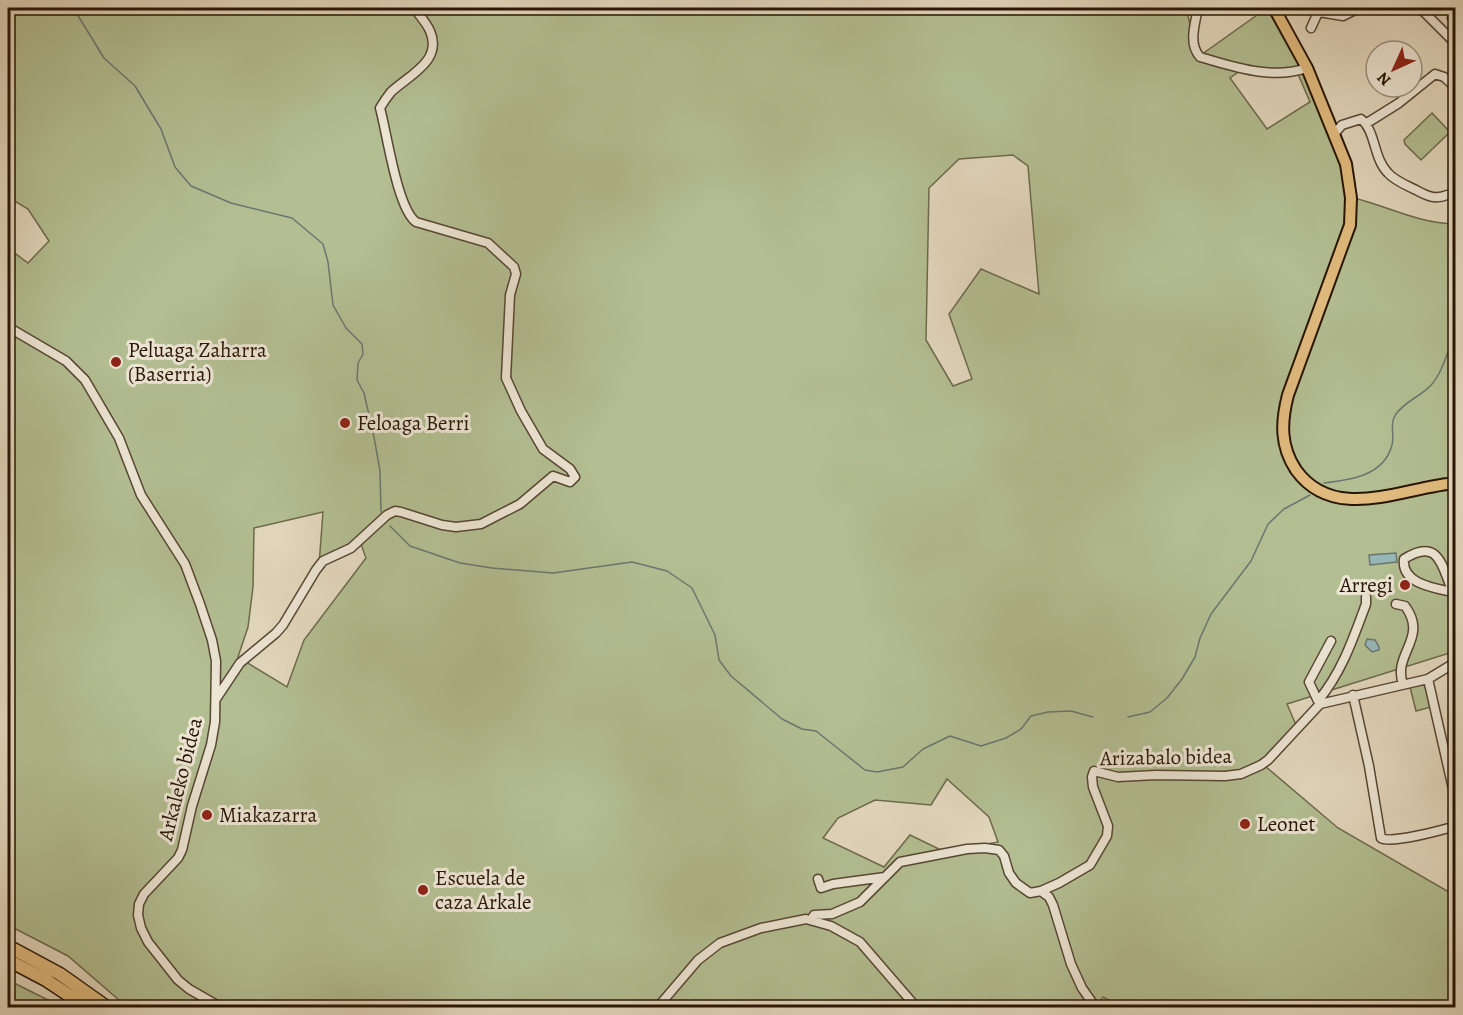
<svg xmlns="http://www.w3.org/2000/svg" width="1463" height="1015" font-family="Alegreya,serif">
	<rect width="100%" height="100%" fill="#e3d8be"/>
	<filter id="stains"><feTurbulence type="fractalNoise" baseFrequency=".00333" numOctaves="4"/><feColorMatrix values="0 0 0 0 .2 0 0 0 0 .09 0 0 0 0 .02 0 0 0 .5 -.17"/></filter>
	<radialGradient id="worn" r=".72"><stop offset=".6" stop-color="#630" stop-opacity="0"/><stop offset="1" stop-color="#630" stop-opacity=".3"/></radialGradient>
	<!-- green -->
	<path fill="#b3bf93" stroke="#6d6a4c" stroke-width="1.5" fill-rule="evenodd" d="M8,8h1178l12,49 69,-49h7l33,60 47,130c36,9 63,25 101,26l1,427 -169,53 12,28 -34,34 73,62 109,63 8,-1v117l-331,1 -21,-11 -6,11 -970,-1 -59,-51 -60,-31v-677l20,15 21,-22 -21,-32 -20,-12zM1240,71l58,3 12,28 -43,27 -37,-51zM1013,155l15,11 11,128 -58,-25 -32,45 23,65 -19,7 -27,-46 3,-152 30,-29zM323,512l-4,53 41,-24 6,17 -62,82 -17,47 -49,-30 10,-30 5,-40 1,-59zM947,779l42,38 9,25 -53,10 -35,-17 -26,32 -61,-29 15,-20 37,-18 56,5z
		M1432,113l18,19 -29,28 -16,-16 -1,-4z
		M1426,684l5,23 -15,4 -6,-24z
		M8,980l54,27h-54z"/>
	<!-- water -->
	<path fill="#97b8b9" stroke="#6a7771" stroke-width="1.5" d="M1396,553l1,9 -27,3 -1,-10z
		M1367,639l8,1 4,7v3l-7,2 -7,-7z"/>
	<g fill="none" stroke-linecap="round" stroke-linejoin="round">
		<!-- stream -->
		<path stroke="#6a7771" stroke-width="1.5" d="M66,8l11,6 27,44 31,28 26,43 14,38 16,19 40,17 61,15 31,26 5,18 5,43 13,23 16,16 1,10 -5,9 -1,17 7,13 10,44 6,34 1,41
			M1324,483c26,-3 60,-7 68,-38 3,-11 -3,-21 4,-31 9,-13 26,-18 36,-30 12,-14 17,-38 24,-55
			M390,526l20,20 50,17 32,5 61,5 79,-11 35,9 25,17 23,47 4,25 12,16 51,43 20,10 14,2 49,39 12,2 26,-5 20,-18 27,-13 31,10 25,-8 15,-9 10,-13 17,-4 23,-1 22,6
			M1128,717l22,-5 17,-14 15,-19 13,-22 5,-19 11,-24 40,-53 17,-37 16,-15 26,-14"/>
		<defs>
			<path id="minor" d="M1198,8c-3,16 -10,36 2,49 35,10 71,23 107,11
				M1420,8l36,36
				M1319,12l24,4 16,-8
				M1452,18l4,-1
				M1311,28l9,-20
				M1367,123l32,-20 36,-29 9,3 12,11
				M1334,134l8,-9 19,-6c15,12 12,39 27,54 7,8 18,12 28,17 11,6 19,10 31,5
				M8,327l58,34 19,19 34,58 22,57 44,69 15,40 12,36 4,21 -1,61 -4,23 -19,61 -10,44 -4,8 -34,36 -5,10 -1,11 3,13 7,14 30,38 11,9 33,19
				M1452,592c-17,-4 -51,-8 -48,-33 39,-25 38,15 52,39
				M1396,604l9,2c24,32 -13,48 -2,78
				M1428,679l28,123
				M1353,695l16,71 12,72c10,6 61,-8 75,-12
				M216,699l24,-36 36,-30 7,-8 33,-55 7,-9 28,-13 36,-33 8,-4 6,1 41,13 14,2 25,-3 39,-20 33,-28 17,6 5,-5 -5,-8 -27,-20 -22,-38 -15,-33 4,-83 6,-21 -2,-7 -26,-24 -72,-21c-19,-14 -29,-89 -36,-114 3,-5 7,-11 11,-16 18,-17 52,-31 39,-61 -4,-9 -11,-16 -16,-23
				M1318,701l-9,-19 22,-41
				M1320,704l-2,-3c24,-29 35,-62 48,-97v-7
				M818,879l3,9 12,-4 52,-7
				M1041,891l8,6 4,8 18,59 11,24 14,20
				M811,920l3,-5 18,-1 28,-12 40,-40 67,-13 18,-1 14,2 5,6 5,17 7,10 14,10 11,-2 18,-8 31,-18 17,-29 1,-10 -15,-39 -1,-10 2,-6 24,6 38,-2 69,1 16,-2 20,-9 7,-5 52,-56 108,-25 28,-17
				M657,1008l41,-48 22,-17 41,-15 45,-9 25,7 29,16 57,66"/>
			<path id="major" d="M1274,8l33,60 39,96 5,34 -1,27 -62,170c-7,27 -8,51 8,75 39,54 107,17 160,13"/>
			<path id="highway" d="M8,946l52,28 48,34
				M8,960l38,20 42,28"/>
		</defs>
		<!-- minor casing -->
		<use href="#minor" stroke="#564633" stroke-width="11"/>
		<!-- major casing -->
		<use href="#major" stroke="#271505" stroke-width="14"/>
		<!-- highway casing -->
		<use href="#highway" stroke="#271505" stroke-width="15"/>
		<!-- minor -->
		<use href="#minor" stroke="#ede6d5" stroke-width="8"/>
		<!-- major -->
		<use href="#major" stroke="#e2bc7f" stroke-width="10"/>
		<!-- highway -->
		<use href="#highway" stroke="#e2bc7f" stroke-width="12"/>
	</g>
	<!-- markers -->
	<g fill="#8f2418" stroke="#ede6d5" stroke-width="2">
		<circle cx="116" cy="362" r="6"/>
		<circle cx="345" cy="423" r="6"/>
		<circle cx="1405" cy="585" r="6"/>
		<circle cx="207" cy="815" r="6"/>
		<circle cx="1245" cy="824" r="6"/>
		<circle cx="423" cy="890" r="6"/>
	</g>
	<g text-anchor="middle" stroke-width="6" stroke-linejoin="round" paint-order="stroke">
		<!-- poi labels -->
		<g font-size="21" fill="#271505" stroke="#ede6d5" text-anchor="start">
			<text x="128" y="357">Peluaga Zaharra<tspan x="128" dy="24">(Baserria)</tspan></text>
			<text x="357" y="430">Feloaga Berri</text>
			<text x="1393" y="592" text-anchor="end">Arregi</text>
			<text x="219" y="822">Miakazarra</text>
			<text x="1257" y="831">Leonet</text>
			<text x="435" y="885">Escuela de<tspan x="435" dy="24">caza Arkale</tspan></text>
		</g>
		<!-- street labels -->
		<g font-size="21" fill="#271505" stroke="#ede6d5">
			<text transform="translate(1166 757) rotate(-1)" y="7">Arizabalo bidea</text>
			<text transform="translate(180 779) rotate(-76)" y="7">Arkaleko bidea</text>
		</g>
	</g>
	<!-- margin -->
	<rect width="1463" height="1015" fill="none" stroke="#e3d8be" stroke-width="30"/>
	<rect x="9" y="9" width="1445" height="997" fill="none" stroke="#271505" stroke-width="3"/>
	<rect x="15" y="15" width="1433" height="985" fill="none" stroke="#271505" stroke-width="1.5"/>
	<!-- north arrow -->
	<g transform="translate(1394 69) rotate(225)"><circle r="28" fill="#ede6d5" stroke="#9e9282" stroke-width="1.5"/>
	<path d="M0-4.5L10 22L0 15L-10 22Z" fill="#8f2418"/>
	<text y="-9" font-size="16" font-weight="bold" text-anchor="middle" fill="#271505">N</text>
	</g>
	<rect width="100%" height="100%" filter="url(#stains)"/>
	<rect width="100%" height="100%" fill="url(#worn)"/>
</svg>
